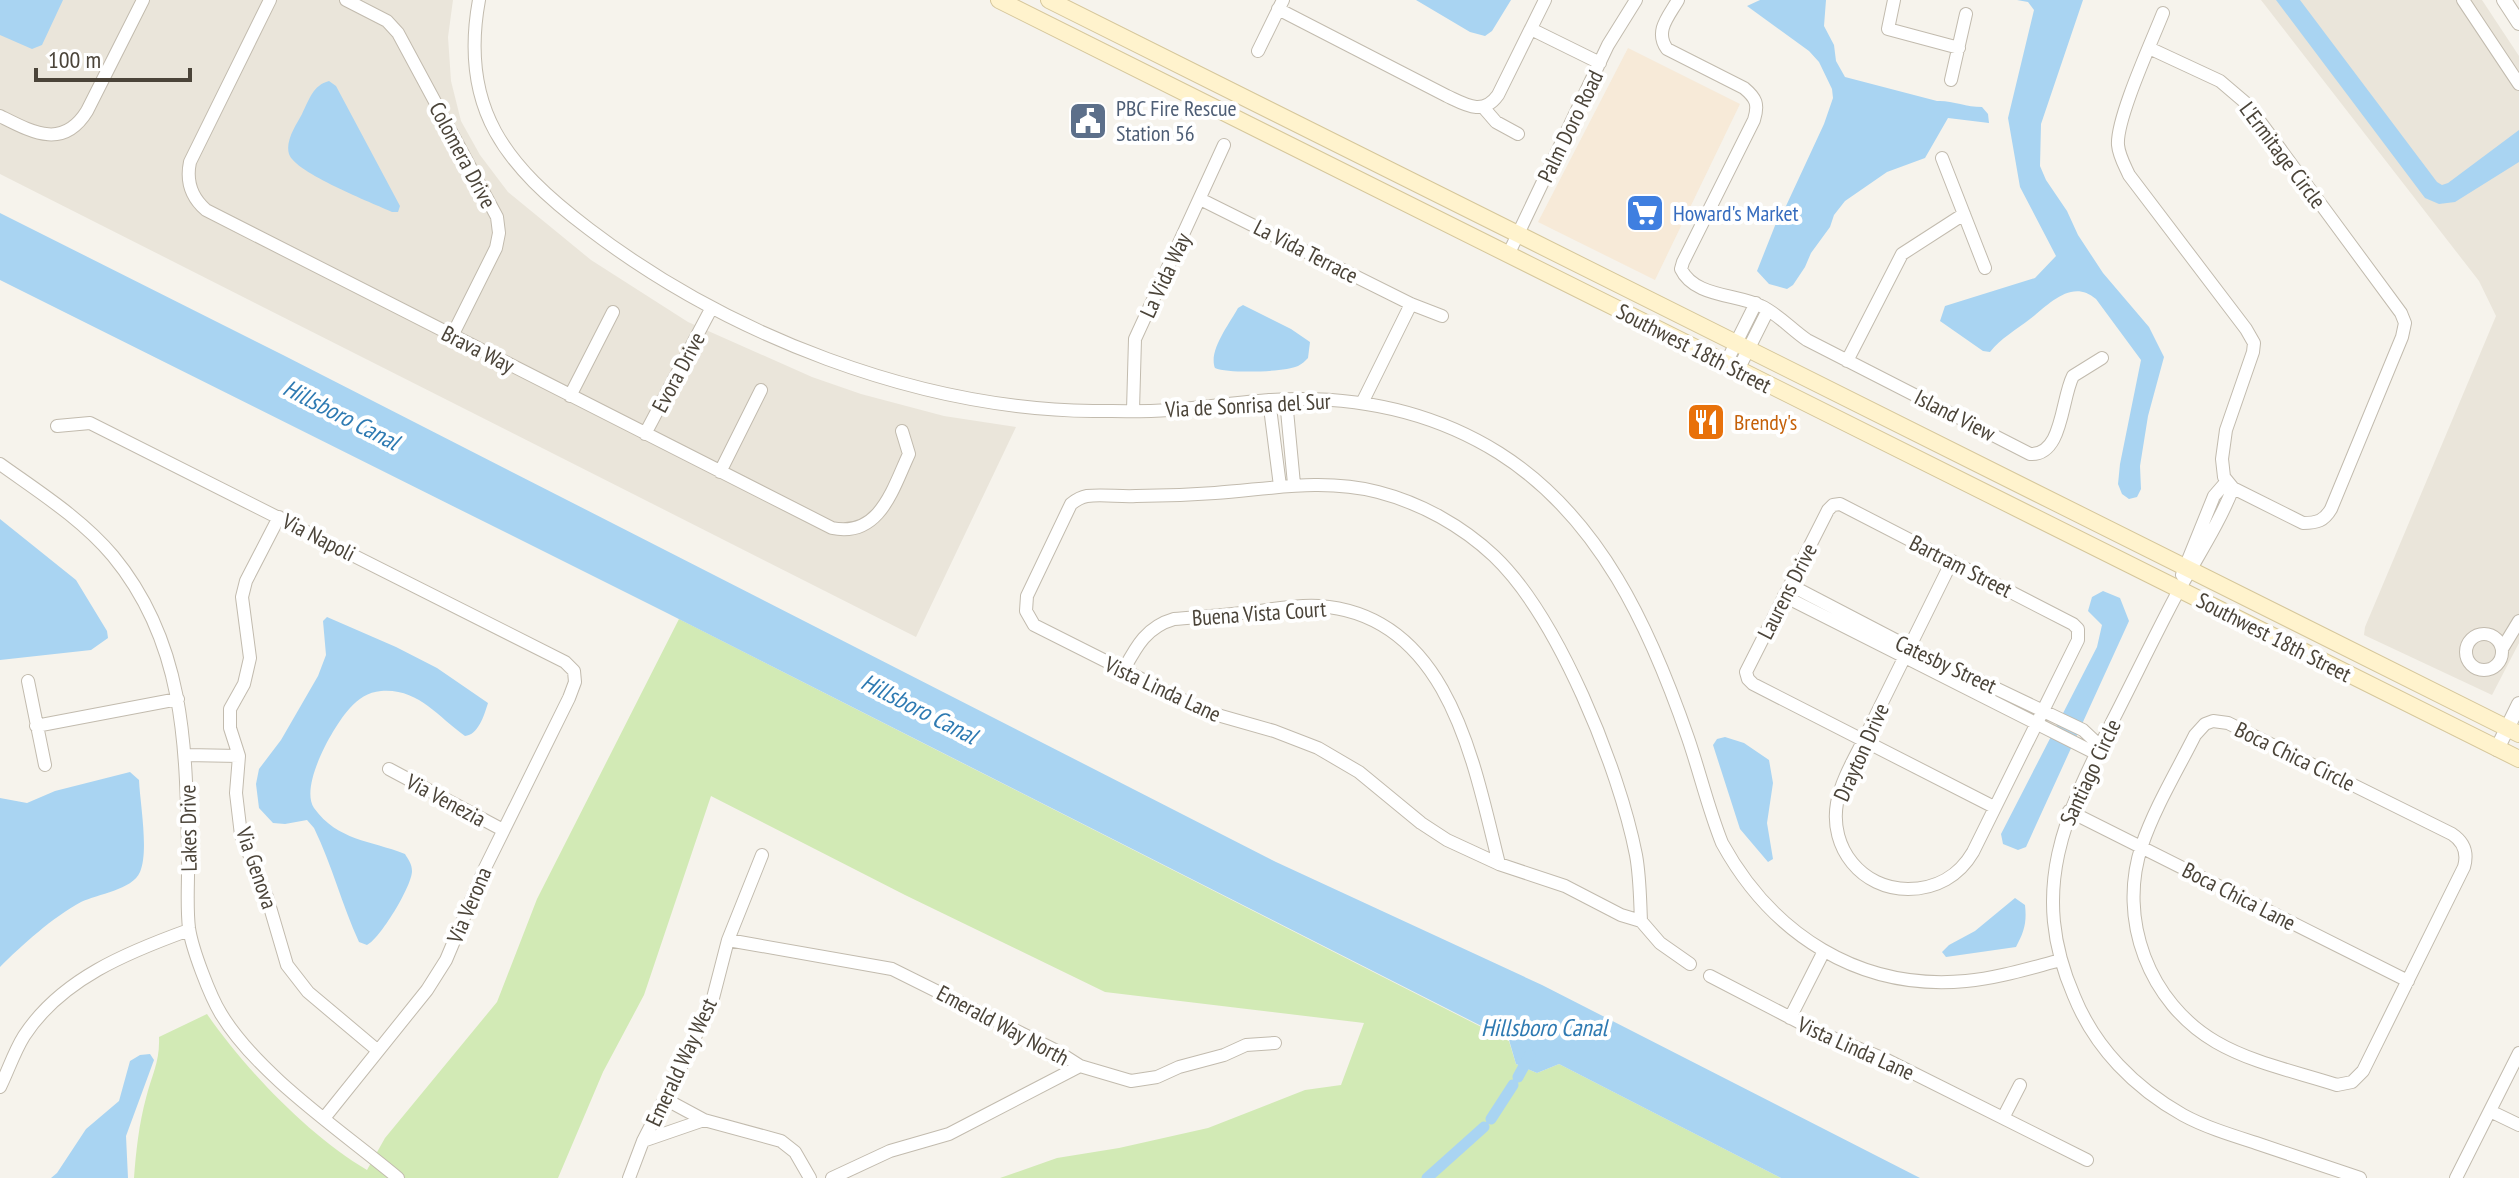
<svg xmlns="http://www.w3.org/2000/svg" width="2519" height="1178" font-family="'PT Sans Narrow',sans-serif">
	<rect width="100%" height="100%" fill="#f6f3ec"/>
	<!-- residential -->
	<path fill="#eae5da" d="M0,0h453l-5,37 3,44 10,40 19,34 28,37 83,68 97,62 124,55 49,17 83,22 72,11 -100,210 -916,-463z
		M2261,0h221l37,56v587l-27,52 -128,-60 1,-8 131,-311 -17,-35z"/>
	<!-- commercial -->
	<path fill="#f7ead8" d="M1628,48l112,56 -85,176 -117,-58z"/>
	<!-- green -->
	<path fill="#d2eab5" d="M679,619l830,422 7,23 21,9 22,-9 222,114h-781l57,-20 62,-10 89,-20 97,-38 36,-5 23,-62 -259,-31 -200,-97 -194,-99 -67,199 -41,77 -45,106h-424c2,-27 5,-54 12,-80 6,-24 14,-36 13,-61l48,-23c38,55 102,122 160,156l18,-32 112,-136 40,-103z"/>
	<!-- water -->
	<path fill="#a9d4f2" d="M0,0h63l-21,45 -10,4 -32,-14z
		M1416,0h95l-19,31 -7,5 -15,-4z
		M1760,0h66l-2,26 10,19 2,16 9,16 92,24c14,-1 29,6 45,6l6,7 1,9 -41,-5 -23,40 -38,14 -42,29 -11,14 -4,12 -19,26 -6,14 -12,18 -6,4 -18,-5 -12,-13 25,-63 4,-2 38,-82 9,-26 -1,-9 -13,-27 -10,-11 -62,-45z
		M2017,0h66l-42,124 -1,42 6,14 21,31 11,24 25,38 46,54 15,30 -16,59 -8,50 1,23 -4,8 -8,2 -7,-5 -4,-10 2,-20 21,-104 -45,-61c-24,-21 -47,5 -66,20 -14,11 -29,19 -40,33l-7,-1 -43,-30 5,-15 90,-28 21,-22 -36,-69 -12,-69 26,-108 -6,-8z
		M2276,0h24l137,182 5,3 6,-2 71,-53v32l-64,40 -16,2 -14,-6z
		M329,81l7,5 64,120 -2,6h-6c-19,-9 -97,-39 -103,-58 -4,-13 7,-29 13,-40 7,-14 11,-29 27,-33z
		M0,213l283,142 993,507 266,123 378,193h-139l-222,-114 -22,9 -21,-9 -7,-24 -844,-428 -665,-332z
		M1243,305l48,24 19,13 -2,16c-3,3 -6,6 -10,8 -13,6 -69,8 -83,2 -7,-17 15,-45 23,-60z
		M0,519l76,61 31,51 1,7 -17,12 -91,10z
		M2103,591l17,7 9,23 -103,226 -8,3 -15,-6 -2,-10 96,-187 5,-22 -14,-14 4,-14z
		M327,617l69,30 41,21 51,35c-4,13 -10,32 -23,33 -28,-20 -47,-48 -84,-45 -13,1 -23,8 -31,17 -16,17 -51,78 -36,100 24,33 56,32 91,46 3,5 7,10 7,17 0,15 -32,68 -45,74l-8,-3c-17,-37 -27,-77 -45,-114l-7,-8 -22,4 -12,-1 -14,-15 -3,-24 3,-15 22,-29 37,-64 8,-21 -3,-34z
		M1725,737l19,6 25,17 4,23 -6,40 6,36 -5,3 -28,-33 -27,-84 4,-6z
		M130,772l9,8c1,23 10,71 1,92 -8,18 -42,22 -59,30 -28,15 -59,43 -81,65v-169l27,5 28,-12z
		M2015,898l10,7c2,18 -1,27 -9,42l-70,10 -4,-5 7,-7 26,-14z
		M150,1054l4,6 -28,76 2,42h-77l6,-5 29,-44 33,-28 11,-40 10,-6z"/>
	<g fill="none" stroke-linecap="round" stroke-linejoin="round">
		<!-- canal -->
		<path stroke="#a9d4f2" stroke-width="11" d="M1518,1077l12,-22
			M1491,1119l22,-34
			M1427,1178l57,-51"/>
		<defs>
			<path id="minor" d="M270,0l-80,162c-4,19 1,35 16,48l626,318c48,10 61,-40 77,-74l-7,-23
				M346,0l41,21 11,12 99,184 2,16 -3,15 -44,88
				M479,0c-20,109 27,166 110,229 139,106 328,180 504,182 25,0 51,1 76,-1 34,-2 68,-8 102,-10 80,-5 159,10 228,53 101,64 151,175 189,285 12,35 20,70 34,105 50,91 137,148 244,138 32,-3 64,-13 95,-21
				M1678,0c-9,16 -24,31 -11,49l77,39c12,10 15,16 10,32l-71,142 -2,7c13,28 56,25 80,37 17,8 30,23 46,34l223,114c33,2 31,-55 43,-78l29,-18
				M1894,0l-6,29 71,19
				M2463,0l56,84
				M1278,9l169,87c19,9 36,20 51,-1l47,-95
				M1531,29l69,34
				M2149,48l71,33 27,23 154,209 4,10 -3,14 -71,172c-7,12 -14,14 -28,14l-70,-35 -9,-11 -2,-18 4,-29 27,-78 1,-9 -8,-14 -117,-154c-4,-9 -10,-19 -11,-30 -2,-26 34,-104 45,-132
				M1258,51l25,-51
				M1951,80l15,-66
				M1483,107l13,15 22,12
				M0,116c32,16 63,34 87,-5l56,-111
				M1942,158l43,110
				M1200,199l211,105 31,12
				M1508,255l100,-210 28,-45
				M1847,361l55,-107 62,-40
				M1726,363l30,-60
				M1738,370l30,-60
				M570,396l43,-84
				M1269,400l11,86
				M1286,400l8,84
				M1362,403l49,-99
				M1133,410l2,-71 89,-194
				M57,426l33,-3 475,239 9,9 1,11 -6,16 -85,172 -38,90 -19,30 -102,127
				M645,434l66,-125
				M0,464c39,28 82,55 113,92 71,86 73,187 75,293 1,26 -2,54 1,79 3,21 21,68 32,86 38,62 121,117 177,164
				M720,472l41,-82
				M2233,488c-14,36 -36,69 -54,102 -23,43 -44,87 -66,130 -48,95 -85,170 -39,276 21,52 61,92 109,119 22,12 48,20 73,28 35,12 69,23 104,35
				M279,517l-33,64 -4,16 8,61 -6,26 -14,25v19l9,28 -3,37 5,42 26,62 20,68 21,27 69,58
				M1952,561c-27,55 -54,110 -81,164 -11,25 -29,51 -34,78 -8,45 25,86 71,86 28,0 51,-13 65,-37l105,-212v-11l-5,-5 -233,-120 -7,1 -5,5 -82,162 2,7 5,5 241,123
				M2182,575l32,-79 13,-15
				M1790,585l119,62 174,83 17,16
				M1784,596l313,158
				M2466 652a18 18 0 1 1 36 0a18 18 0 1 1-36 0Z
				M2502,649l17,-28
				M1123,671c13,-24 23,-44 51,-52 22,-2 45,-3 67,-6 26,-2 52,-9 78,-7 130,9 155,158 180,258
				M28,681l17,84
				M2213,721l15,2 224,111c12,8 16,19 12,33l-101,204 -11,11 -15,3c-40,-13 -85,-22 -121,-43 -67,-39 -99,-123 -74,-197 13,-38 35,-74 53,-110l10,-11z
				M36,726l142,-27
				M186,755l53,1
				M389,769l114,61
				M2069,811l339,170
				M1641,921c-1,-22 -1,-44 -5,-66 -17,-87 -78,-238 -142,-299 -32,-30 -73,-53 -116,-64 -56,-14 -107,-3 -163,1 -26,2 -53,3 -79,3 -16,1 -33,-2 -49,0 -6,1 -11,4 -16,8l-44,92 -1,15 8,14 173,87 67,19 44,17 41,24 62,51 26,17 52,24 66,22 56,29 20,6 19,22 30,21
				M728,940l164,29 163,81 25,16 51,15 26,-4 22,-10 45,-12 22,-10 29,-2
				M1710,976l108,56 69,28 200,100
				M1790,1018l34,-67
				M0,1087c8,-16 14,-35 24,-51 37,-57 104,-84 165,-106
				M665,1099l39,21
				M2490,1111l29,14
				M2003,1118l17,-33
				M643,1141l61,-21 77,21 14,11 15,26
				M629,1178l14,-37 42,-82 28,-61 15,-58 34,-85
				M832,1178l58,-27 59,-17 131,-68
				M2456,1178l63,-125"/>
			<path id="tertiary" d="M2504,0l15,23
				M2497,749l22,-45"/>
			<path id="secondary" d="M999,0l1520,759
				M1049,0l1470,734"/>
		</defs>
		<!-- minor casing -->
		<use href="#minor" stroke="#c2bbae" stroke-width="14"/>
		<!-- tertiary casing -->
		<use href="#tertiary" stroke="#c2bbae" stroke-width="16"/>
		<!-- secondary casing -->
		<use href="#secondary" stroke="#d6c79b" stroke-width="18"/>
		<!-- minor -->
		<use href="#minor" stroke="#fff" stroke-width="12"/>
		<!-- tertiary -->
		<use href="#tertiary" stroke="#fff" stroke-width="14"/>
		<!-- secondary -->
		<use href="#secondary" stroke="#fff3cd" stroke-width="16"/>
	</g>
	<!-- icons -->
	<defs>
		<symbol id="civic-square" viewBox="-11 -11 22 22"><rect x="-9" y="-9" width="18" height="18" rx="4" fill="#5c6f8a" stroke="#fff"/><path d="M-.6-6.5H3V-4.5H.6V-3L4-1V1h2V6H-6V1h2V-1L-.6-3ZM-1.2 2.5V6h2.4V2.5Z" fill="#fff"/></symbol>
		<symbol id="supermarket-square" viewBox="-11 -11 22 22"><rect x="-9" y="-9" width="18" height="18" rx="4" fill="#3f7fe0" stroke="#fff"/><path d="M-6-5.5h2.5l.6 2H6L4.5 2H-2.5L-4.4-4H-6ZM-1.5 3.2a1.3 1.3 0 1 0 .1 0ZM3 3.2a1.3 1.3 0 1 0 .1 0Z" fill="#fff"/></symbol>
		<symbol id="restaurant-square" viewBox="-11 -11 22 22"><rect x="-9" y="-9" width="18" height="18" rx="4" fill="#e8710a" stroke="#fff"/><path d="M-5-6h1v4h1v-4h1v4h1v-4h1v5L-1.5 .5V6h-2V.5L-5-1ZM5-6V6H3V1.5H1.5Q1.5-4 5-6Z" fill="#fff"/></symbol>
	</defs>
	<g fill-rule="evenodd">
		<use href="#civic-square" x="1066" y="99" width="44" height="44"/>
		<use href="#supermarket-square" x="1623" y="191" width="44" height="44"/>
		<use href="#restaurant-square" x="1684" y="400" width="44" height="44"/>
	</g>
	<g text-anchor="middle" stroke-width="8" stroke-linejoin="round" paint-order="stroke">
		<!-- service labels -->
		<g font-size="22" fill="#4e5e75" stroke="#fff" text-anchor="start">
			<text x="1116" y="116">PBC Fire Rescue<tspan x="1116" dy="25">Station 56</tspan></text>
		</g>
		<!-- street labels -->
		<g font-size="22" fill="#4b4439" stroke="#fff">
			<text transform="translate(1570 126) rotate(-64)" y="8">Palm Doro Road</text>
			<text transform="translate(463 155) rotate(62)" y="8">Colomera Drive</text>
			<text transform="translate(2283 155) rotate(53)" y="8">L'Ermitage Circle</text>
			<text transform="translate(1306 251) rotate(27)" y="8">La Vida Terrace</text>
			<text transform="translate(1165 275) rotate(-65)" y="8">La Vida Way</text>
			<text transform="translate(1694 348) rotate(27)" y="8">Southwest 18th Street</text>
			<text transform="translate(478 349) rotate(27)" y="8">Brava Way</text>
			<text transform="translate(678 372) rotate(-62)" y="8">Evora Drive</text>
			<text transform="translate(1248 405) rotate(-3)" y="8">Via de Sonrisa del Sur</text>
			<text transform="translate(1955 415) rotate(27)" y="8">Island View</text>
			<text transform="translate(319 537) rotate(27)" y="8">Via Napoli</text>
			<text transform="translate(1961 566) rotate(27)" y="8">Bartram Street</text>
			<text transform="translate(1787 591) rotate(-63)" y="8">Laurens Drive</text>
			<text transform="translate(1259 613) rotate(-4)" y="8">Buena Vista Court</text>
			<text transform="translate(2274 637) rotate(27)" y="8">Southwest 18th Street</text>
			<text transform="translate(1946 664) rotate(25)" y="8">Catesby Street</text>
			<text transform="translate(1163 689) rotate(25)" y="8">Vista Linda Lane</text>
			<text transform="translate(1861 752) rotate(-66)" y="8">Drayton Drive</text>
			<text transform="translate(2295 756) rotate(26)" y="8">Boca Chica Circle</text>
			<text transform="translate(2090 772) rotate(-65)" y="8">Santiago Circle</text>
			<text transform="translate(446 800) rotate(28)" y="8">Via Venezia</text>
			<text transform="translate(188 828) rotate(-91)" y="8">Lakes Drive</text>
			<text transform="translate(257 868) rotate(71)" y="8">Via Genova</text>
			<text transform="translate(2239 896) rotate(27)" y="8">Boca Chica Lane</text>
			<text transform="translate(469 905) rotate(-67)" y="8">Via Verona</text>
			<text transform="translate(1003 1025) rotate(28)" y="8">Emerald Way North</text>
			<text transform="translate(1856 1048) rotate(24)" y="8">Vista Linda Lane</text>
			<text transform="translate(681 1062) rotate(-65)" y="8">Emerald Way West</text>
		</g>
		<!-- shop labels -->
		<g font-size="22" fill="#366cbe" stroke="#fff" text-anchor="start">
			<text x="1673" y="221">Howard's Market</text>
		</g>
		<!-- food labels -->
		<g font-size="22" fill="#c56008" stroke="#fff" text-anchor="start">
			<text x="1734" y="430">Brendy's</text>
		</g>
		<!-- water labels -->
		<g font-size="24" font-style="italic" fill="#2e7ab2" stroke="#fff">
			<text transform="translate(341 415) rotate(27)" y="8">Hillsboro Canal</text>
			<text transform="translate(919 709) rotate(27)" y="8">Hillsboro Canal</text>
			<text x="1544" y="1036">Hillsboro Canal</text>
		</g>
	</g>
	<!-- scale -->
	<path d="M36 68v12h154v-12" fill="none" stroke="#4b4439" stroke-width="4"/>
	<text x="48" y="68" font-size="24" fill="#4b4439" stroke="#ffffff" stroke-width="6" paint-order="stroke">100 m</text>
</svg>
